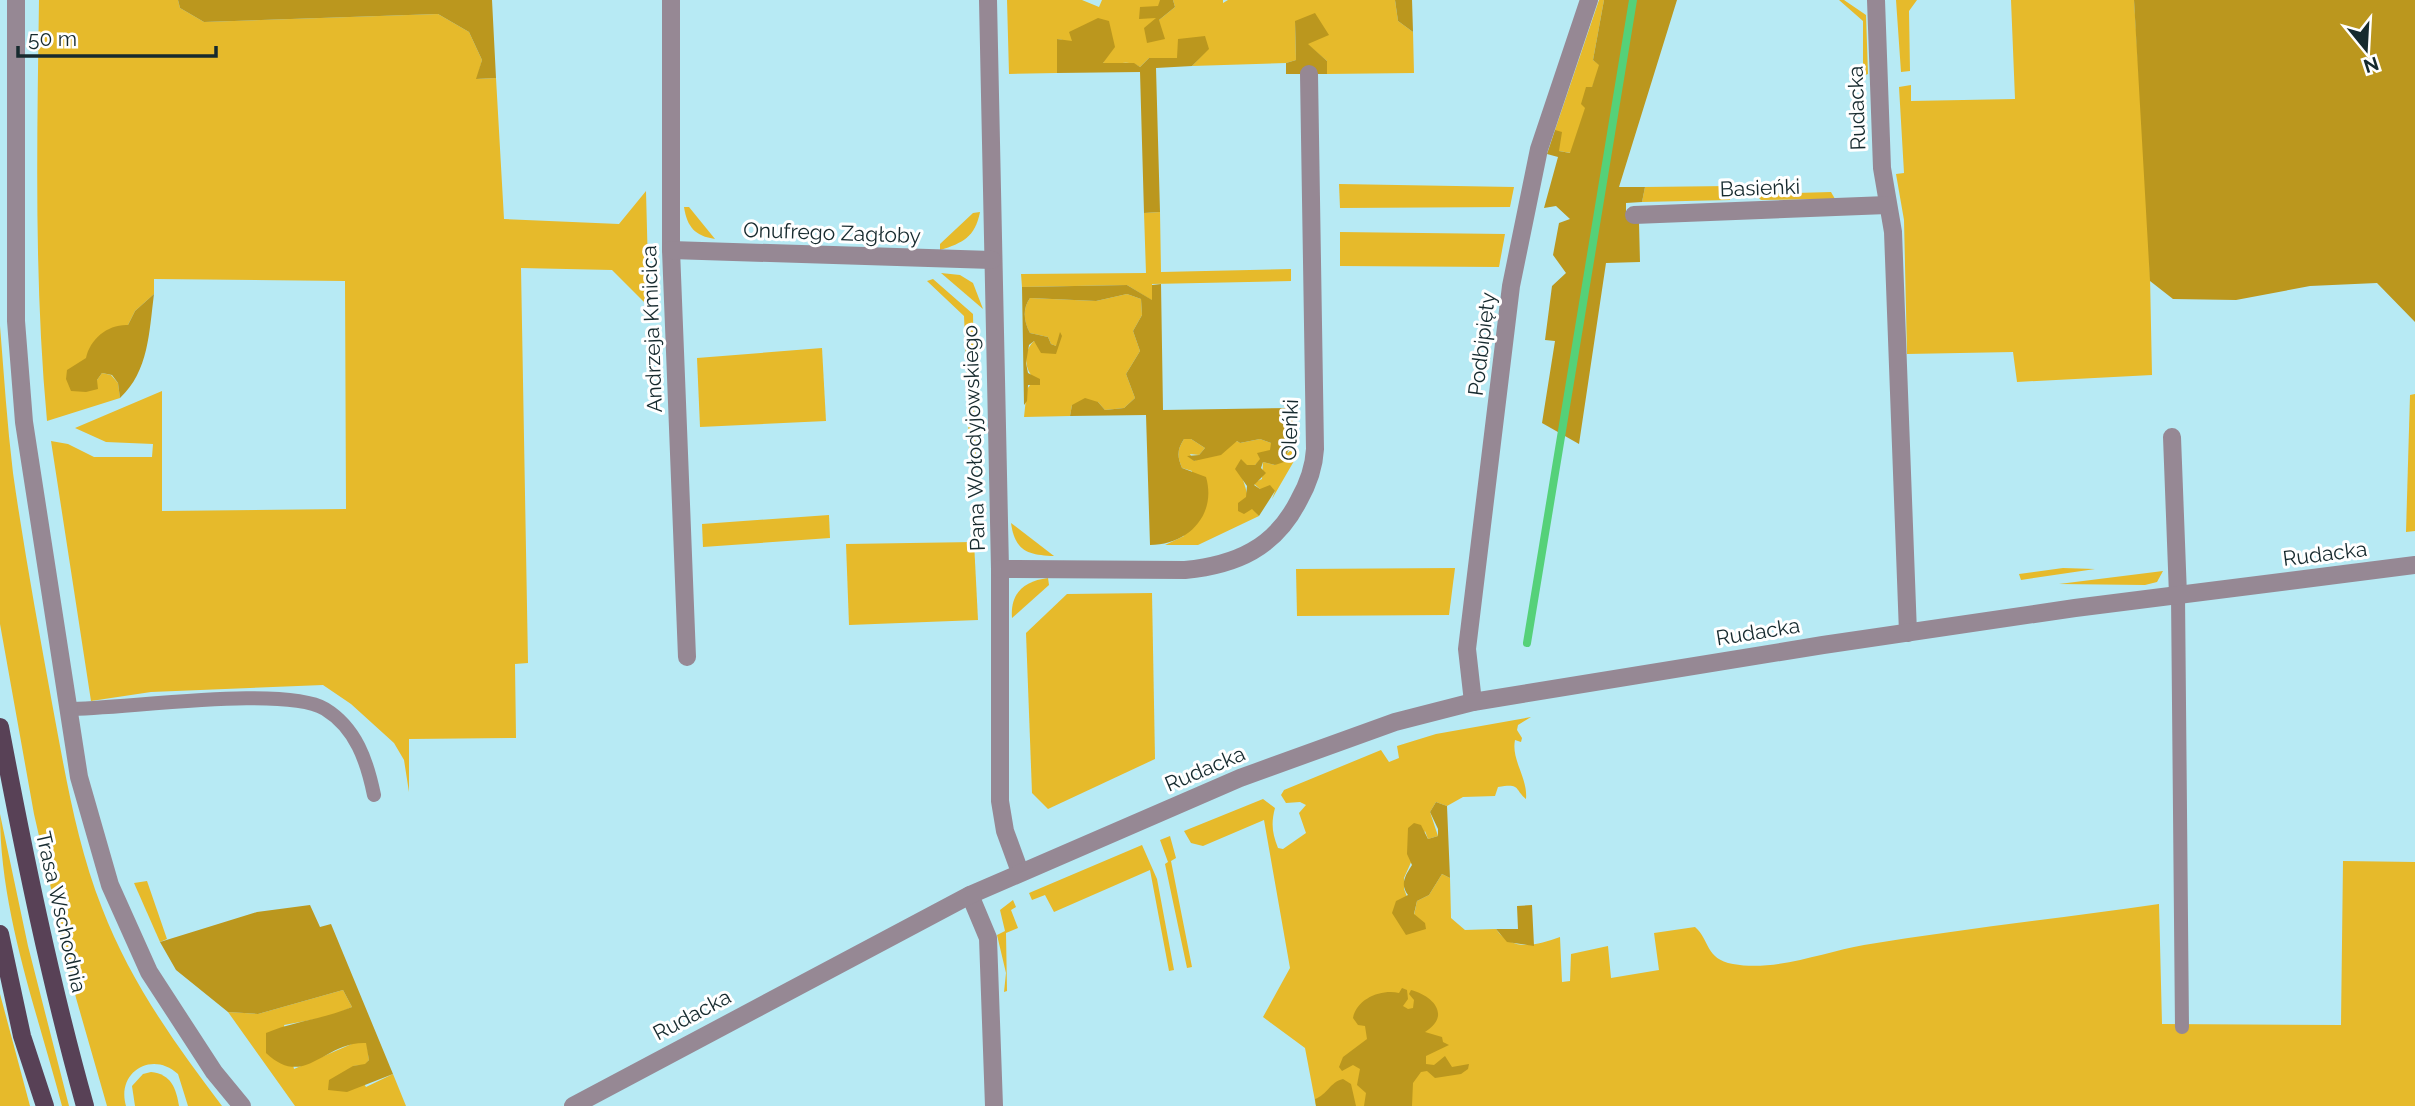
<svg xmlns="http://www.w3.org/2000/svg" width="2415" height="1106" viewBox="0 0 2415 1106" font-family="Raleway,sans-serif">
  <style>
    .green { fill: #e6ba2b }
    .forest { fill: #bb971e }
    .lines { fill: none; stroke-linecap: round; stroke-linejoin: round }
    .stream { stroke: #55d179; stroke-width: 8 }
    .service { stroke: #968894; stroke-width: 14 }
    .minor { stroke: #968894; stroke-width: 18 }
    .primary { stroke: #584156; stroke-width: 18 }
    .labels { text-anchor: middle; stroke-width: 6; stroke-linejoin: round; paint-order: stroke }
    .street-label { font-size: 21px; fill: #162a2e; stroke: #fff }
  </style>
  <rect width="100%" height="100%" fill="#b7eaf4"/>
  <g class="green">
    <path d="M 39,0 L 178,0 L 180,8 L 204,22 L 438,14 L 469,32 L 482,60 L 477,79 L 496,78 L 504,219 L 619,224 L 646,191 L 649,307 L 612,270 L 521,268 L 528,663 L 515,664 L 516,738 L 409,739 L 409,792 L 404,760 L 394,743 L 351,704 L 323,685 L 151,692 L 91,701 L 51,441 L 68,444 L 94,457 L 152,457 L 153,444 L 106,442 L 75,428 L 162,391 L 162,511 L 346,509 L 345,281 L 154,279 L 154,294 L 135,311 L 128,325 L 77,367 L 97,380 L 102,373 L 111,375 L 118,383 L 120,398 L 47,421 C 34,281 37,141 39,0 Z"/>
    <path d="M 1007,0 L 1082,0 L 1099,7 L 1102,0 L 1160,0 L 1159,20 L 1175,7 L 1173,0 L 1223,0 L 1223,3 L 1228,0 L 1395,0 L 1398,21 L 1413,32 L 1414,73 L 1327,74 L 1327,61 L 1307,44 L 1295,21 L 1296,60 L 1286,63 L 1192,66 L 1208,49 L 1178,58 L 1149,58 L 1140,67 C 1128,58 1114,67 1101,62 C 1083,56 1082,43 1057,39 L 1057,73 L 1009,74 Z"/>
    <path d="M 1599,0 L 1604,0 L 1593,60 L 1600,65 L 1592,88 L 1586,87 L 1586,108 L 1571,153 L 1559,151 L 1555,130 Z"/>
    <path d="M 1839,0 L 1844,0 L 1866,15 L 1868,74 L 1863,76 L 1863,21 Z"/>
    <path d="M 1896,0 L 1917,0 L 1909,11 L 1910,71 L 1901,72 Z"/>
    <path d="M 2011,0 L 2134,0 L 2149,227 L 2152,375 L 2017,382 L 2013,352 L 1907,354 L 1904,220 L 1896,174 L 1904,173 L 1899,87 L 1911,85 L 1911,101 L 2015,99 Z"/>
    <path d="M 1339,184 L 1514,187 L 1510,207 L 1340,208 Z"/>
    <path d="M 1729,186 L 1730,200 L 1642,202 L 1645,187 Z"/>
    <path d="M 1831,192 L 1835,199 L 1761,200 L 1755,194 Z"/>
    <path d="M 684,207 L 689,207 L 715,239 C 695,236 687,227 684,207 Z"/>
    <path d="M 980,212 C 975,237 963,243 940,250 L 940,244 L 973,213 Z"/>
    <path d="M 1160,212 L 1161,272 L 1291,269 L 1291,281 L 1152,284 L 1153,301 L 1127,285 L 1022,287 L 1021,274 L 1146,273 L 1144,213 Z"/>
    <path d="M 1340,232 L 1505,234 L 1499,267 L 1340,266 Z"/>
    <path d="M 941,273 L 960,275 L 973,283 L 983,309 Z"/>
    <path d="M 933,279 L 973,314 L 974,384 L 967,384 L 964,316 L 927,281 Z"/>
    <path d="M 1127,294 L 1141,299 L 1142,315 L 1133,331 L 1140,351 L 1126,374 L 1135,398 L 1124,408 L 1105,410 L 1098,402 L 1072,405 L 1070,416 L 1024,417 L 1027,389 L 1035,379 C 1024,370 1023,351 1034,341 L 1039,345 L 1056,346 L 1051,344 L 1048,337 L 1030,333 C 1024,322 1022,309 1030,298 L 1096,301 Z"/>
    <path d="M 0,326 C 4,375 7,424 13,473 C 24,550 38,626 52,703 C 65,772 76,842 102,908 C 130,981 175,1044 222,1106 L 188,1106 L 178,1074 C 152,1050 116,1072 126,1106 L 107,1106 L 76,998 L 34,814 L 0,624 Z"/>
    <path d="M 822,348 L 826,421 L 700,427 L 697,358 Z"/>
    <path d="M 2415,394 L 2415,531 L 2406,532 L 2410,395 Z"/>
    <path d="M 967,404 L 974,404 L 976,458 L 970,459 Z"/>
    <path d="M 1184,439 L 1191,439 L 1205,448 L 1199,455 L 1190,454 L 1194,461 L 1237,441 L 1240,443 L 1260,439 L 1271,443 L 1273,448 L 1255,465 L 1247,465 L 1240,473 C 1248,489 1246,502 1259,516 L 1198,545 L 1165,545 L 1184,536 L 1192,471 L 1182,468 C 1177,456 1177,450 1184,439 Z"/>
    <path d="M 1293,448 L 1294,461 L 1272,499 L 1275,491 L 1260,489 L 1253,483 L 1262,479 L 1263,462 L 1275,465 Z"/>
    <path d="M 829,515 L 830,538 L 703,547 L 702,524 Z"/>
    <path d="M 1011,523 L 1054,556 C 1029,555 1015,552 1011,523 Z"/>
    <path d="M 974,542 L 978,620 L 849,625 L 846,544 Z"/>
    <path d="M 1455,568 L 1449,615 L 1297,616 L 1296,569 Z"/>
    <path d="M 2063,568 L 2095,569 L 2021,580 L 2019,574 Z"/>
    <path d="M 2163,571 L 2157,582 L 2145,585 L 2059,584 Z"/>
    <path d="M 1048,578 L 1049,585 L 1012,618 C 1010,593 1024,581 1048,578 Z"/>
    <path d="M 1152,593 L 1155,759 L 1048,809 L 1032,793 L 1026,633 L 1067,594 Z"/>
    <path d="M 1531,717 L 1518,725 L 1517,730 L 1522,738 L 1521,742 L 1515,740 C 1511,760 1528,778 1526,799 C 1514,789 1521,783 1498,787 L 1495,796 L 1463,797 L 1447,806 L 1436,802 L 1430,812 L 1438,836 L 1428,839 L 1425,831 L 1404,878 L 1404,889 L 1414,915 L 1417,901 L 1429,895 L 1442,874 L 1450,878 L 1451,918 L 1465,930 L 1496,929 C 1513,953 1537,945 1560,937 L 1562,982 L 1570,981 L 1571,954 L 1608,946 L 1611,978 L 1659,970 L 1654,933 L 1695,927 C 1710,940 1705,959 1733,964 C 1775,972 1824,952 1864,945 C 1962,929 2061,918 2159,904 L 2162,1024 L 2341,1025 L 2343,861 L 2415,862 L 2415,1106 L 1316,1106 L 1305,1048 L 1263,1017 L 1290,968 L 1264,820 L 1203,846 L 1191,843 L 1184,831 L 1263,799 L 1275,808 C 1271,823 1272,833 1278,848 L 1283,849 L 1306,833 L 1299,813 L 1306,805 L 1300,802 L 1286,803 L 1281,795 L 1284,790 L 1381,750 L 1389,762 L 1399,758 L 1397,746 L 1436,734 Z"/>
    <path d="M 0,814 L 28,946 L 69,1106 L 62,1106 C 37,1011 0,912 0,814 Z"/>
    <path d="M 1170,836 L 1176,858 L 1171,861 L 1192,967 L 1187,968 L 1165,864 L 1168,862 L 1160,840 Z"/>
    <path d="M 1142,845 L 1157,879 L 1174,970 L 1169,971 L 1150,870 L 1054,912 L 1045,895 L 1032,900 L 1029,893 Z"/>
    <path d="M 147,881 L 167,939 L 160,942 L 134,883 Z"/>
    <path d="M 1013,900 L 1016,907 L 1011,910 L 1018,928 L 1006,933 L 1007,991 L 1004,992 L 1006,973 L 997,935 L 1005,931 L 1000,910 Z"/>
    <path d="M 343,990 L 352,1007 L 332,1016 L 284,1025 L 294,1069 L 354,1043 L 367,1043 L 369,1060 L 365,1065 L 353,1066 L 366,1087 L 393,1074 L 406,1106 L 295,1106 L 228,1012 L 258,1014 Z"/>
    <path d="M 0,994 L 30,1106 L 0,1106 Z"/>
    <path d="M 151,1072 C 171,1074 176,1088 179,1106 L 135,1106 L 132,1086 L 143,1074 Z"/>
  </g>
  <g class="forest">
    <path d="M 178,0 L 492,0 L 496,78 L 476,79 L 482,60 L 469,32 L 438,14 L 204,22 L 180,8 Z"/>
    <path d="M 1160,0 L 1173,0 L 1175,7 L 1159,20 L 1165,39 L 1147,43 L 1144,28 L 1156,18 L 1139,19 L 1140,7 L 1158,6 Z"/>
    <path d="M 1395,0 L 1412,0 L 1413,32 L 1398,21 Z"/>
    <path d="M 1604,0 L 1677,0 L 1619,187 L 1645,187 L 1642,202 L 1626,203 L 1626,214 L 1639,223 L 1640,262 L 1606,263 L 1579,444 L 1542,423 L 1555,341 L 1545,340 L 1552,286 L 1566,273 L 1553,255 L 1559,223 L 1570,219 L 1556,206 L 1544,208 L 1558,157 L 1547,154 L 1555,130 L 1562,132 L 1559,151 L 1570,153 L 1585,108 L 1581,104 L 1586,87 L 1592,87 L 1599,65 L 1593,60 Z"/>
    <path d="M 2134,0 L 2415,0 L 2415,322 L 2377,283 L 2310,286 L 2236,300 L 2173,299 L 2150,281 Z"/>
    <path d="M 1315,13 L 1329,35 L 1308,44 L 1327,61 L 1327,74 L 1286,74 L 1286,63 L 1296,60 L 1295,21 Z"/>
    <path d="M 1098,18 L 1109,21 L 1115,47 L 1103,63 L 1134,63 L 1140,67 L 1149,58 L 1177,58 L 1178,39 L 1205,36 L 1209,49 L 1192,66 L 1156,68 L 1160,212 L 1144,213 L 1140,72 L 1057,73 L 1057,39 L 1072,41 L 1069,32 Z"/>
    <path d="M 1161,284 L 1163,410 L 1293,408 L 1293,448 L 1288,451 L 1284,462 L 1275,465 L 1263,462 L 1261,468 L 1266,473 L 1254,485 L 1260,489 L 1270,485 L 1275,491 L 1259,516 L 1252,509 L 1244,514 L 1238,511 L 1238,503 L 1246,497 L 1247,486 L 1235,469 L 1241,459 L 1247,465 L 1255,465 L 1260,459 L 1257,453 L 1270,450 L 1271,443 L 1260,439 L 1240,443 L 1237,441 L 1221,455 L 1194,461 L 1187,456 L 1199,455 L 1205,448 L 1191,439 L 1184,439 C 1177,450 1177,456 1182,468 L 1206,477 C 1217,515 1188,545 1150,545 L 1146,415 L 1070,416 L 1072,405 L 1085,398 L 1098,402 L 1105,410 L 1124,408 L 1135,398 L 1126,374 L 1140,351 L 1133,331 L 1142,315 L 1141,299 L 1127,294 L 1096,301 L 1030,298 C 1022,309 1024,322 1030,333 L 1048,337 L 1051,344 L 1056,346 L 1060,332 L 1062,336 L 1056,354 L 1041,353 L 1034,341 L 1029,345 L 1026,363 L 1028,373 L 1040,379 L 1040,385 L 1028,385 L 1027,401 L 1024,405 L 1022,287 L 1127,285 L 1152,300 L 1152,285 Z"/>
    <path d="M 154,294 C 149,332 149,371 120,398 L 118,383 L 112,375 L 102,373 L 97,380 L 98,389 L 86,392 L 71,391 L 66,379 L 67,370 L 86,358 C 90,339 108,324 128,325 L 135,311 Z"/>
    <path d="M 1436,802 L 1447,806 L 1450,878 L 1442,874 L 1429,895 L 1417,901 L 1414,914 L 1425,923 L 1426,929 L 1406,935 L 1392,913 L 1396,901 L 1408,895 C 1400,884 1405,876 1412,865 L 1407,854 L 1408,828 L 1414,823 L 1421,825 L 1428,839 L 1438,836 L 1438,829 L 1430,812 Z"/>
    <path d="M 310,905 L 320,927 L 331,924 L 393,1074 L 347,1092 L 328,1090 L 329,1080 L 353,1066 L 365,1064 L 369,1060 L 366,1043 C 324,1041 305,1090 266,1053 L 266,1033 C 294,1021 324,1019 352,1007 L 343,990 L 258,1014 L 228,1012 L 176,970 L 160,942 L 257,912 Z"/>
    <path d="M 1532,905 L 1534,946 L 1507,942 L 1496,929 L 1518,929 L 1517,906 Z"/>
    <path d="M 1402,988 L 1407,990 L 1408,999 L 1403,1006 L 1408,1009 L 1413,1008 L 1414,1000 L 1409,994 L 1411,990 C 1434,996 1451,1016 1425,1032 L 1442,1037 L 1443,1042 L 1449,1045 L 1426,1056 L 1426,1064 L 1434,1065 L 1445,1056 L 1452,1067 L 1469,1064 L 1468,1069 L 1461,1074 L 1435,1078 L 1427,1071 L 1421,1072 L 1413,1083 L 1412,1106 L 1364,1106 L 1366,1093 L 1357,1085 L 1360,1069 L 1353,1065 L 1342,1071 L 1339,1067 L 1343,1057 L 1367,1039 L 1365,1026 L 1358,1025 L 1353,1018 C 1357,998 1382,989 1399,993 Z"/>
    <path d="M 1343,1079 L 1351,1084 L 1356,1106 L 1316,1106 L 1315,1099 C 1327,1095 1330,1082 1343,1079 Z"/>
  </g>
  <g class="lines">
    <path class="stream" d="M 1527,643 L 1633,0"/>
    <g class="service">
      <path d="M 2178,595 L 2182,1027"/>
      <path d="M 68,709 C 124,709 284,685 325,709 C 356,728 367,761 374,795"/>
    </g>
    <g class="minor">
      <path d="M 16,0 L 16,321 L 24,422 L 79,777 L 110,885 L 149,972 L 214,1072 L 242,1106"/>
      <path d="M 671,0 L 671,250 L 687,657"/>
      <path d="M 988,0 L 1000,569 L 1000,801 L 1005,831 L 1020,872"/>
      <path d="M 1876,0 L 1882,168 L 1893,232 L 1908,633"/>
      <path d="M 1634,215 L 1887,205"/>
      <path d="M 671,250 L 992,260"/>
      <path d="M 2172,437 L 2178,595"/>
      <path d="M 1000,569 L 1185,570 C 1236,565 1275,548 1299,500 C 1308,484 1314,468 1315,449 L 1309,74"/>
      <path d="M 1473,702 L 1467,649 L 1511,286 L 1539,149 L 1589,0"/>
      <path d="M 970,895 L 988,938 L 994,1106"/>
      <path d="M 573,1106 L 970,895 L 1240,778 L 1395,722 L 1473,702 L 1823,645 L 2075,608 L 2415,565"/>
    </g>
    <g class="primary">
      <path d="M 0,727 C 24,854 50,981 85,1106"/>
      <path d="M 0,934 L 22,1036 L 45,1106"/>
    </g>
  </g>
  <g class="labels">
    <g class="street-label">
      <text transform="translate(1857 108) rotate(-92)" y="7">Rudacka</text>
      <text transform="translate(1760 188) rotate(-2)" y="7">Basieńki</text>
      <text transform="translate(832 233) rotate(2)" y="7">Onufrego Zagłoby</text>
      <text transform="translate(652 329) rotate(-92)" y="7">Andrzeja Kmicica</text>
      <text transform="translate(1482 344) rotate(-83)" y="7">Podbipięty</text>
      <text transform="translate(1290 430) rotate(-88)" y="7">Oleńki</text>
      <text transform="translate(974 438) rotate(-92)" y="7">Pana Wołodyjowskiego</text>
      <text transform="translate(2325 554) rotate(-7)" y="7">Rudacka</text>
      <text transform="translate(1758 632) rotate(-9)" y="7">Rudacka</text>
      <text transform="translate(1205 769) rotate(-23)" y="7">Rudacka</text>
      <text transform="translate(61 912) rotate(77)" y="7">Trasa Wschodnia</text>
      <text transform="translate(692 1015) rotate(-28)" y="7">Rudacka</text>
    </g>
  </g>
  <g transform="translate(2366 49) rotate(162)" stroke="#ffffff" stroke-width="5" paint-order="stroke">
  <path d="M0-5L12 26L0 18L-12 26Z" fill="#162a2e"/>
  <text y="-10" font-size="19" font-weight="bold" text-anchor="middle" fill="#162a2e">N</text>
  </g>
  <path d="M18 46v10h198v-10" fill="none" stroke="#162a2e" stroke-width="3.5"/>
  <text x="28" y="46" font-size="21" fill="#162a2e" stroke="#ffffff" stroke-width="5" paint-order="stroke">50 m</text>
</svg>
